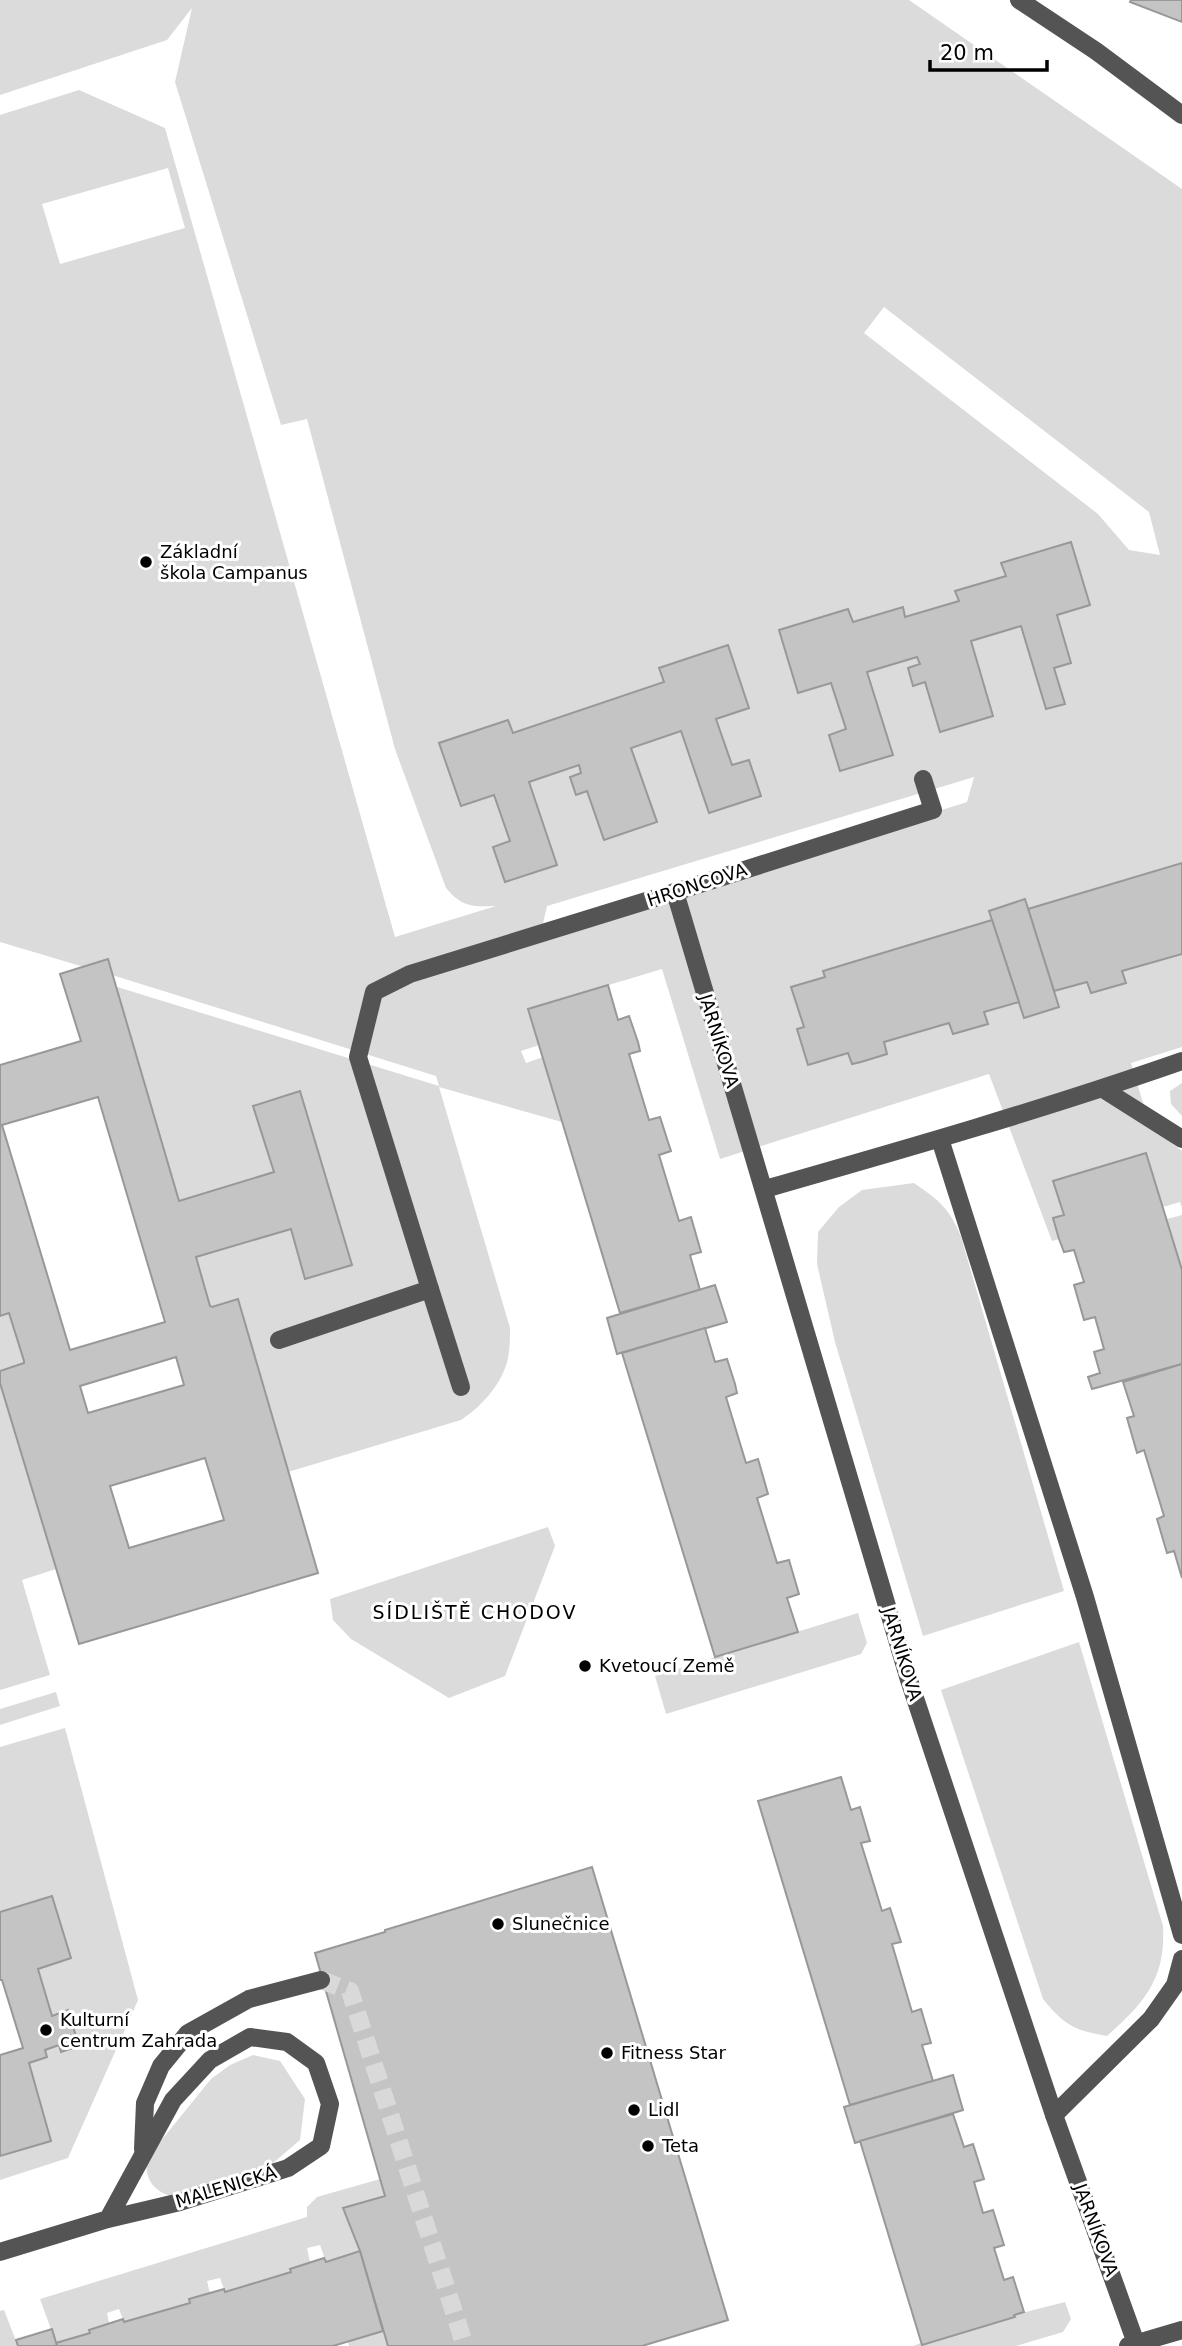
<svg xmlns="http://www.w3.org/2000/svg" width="1182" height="2346" viewBox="0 0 1182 2346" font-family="'DejaVu Sans',sans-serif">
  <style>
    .green { fill: #dbdbdb; fill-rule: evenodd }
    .building { fill: #c4c4c4; stroke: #989898; stroke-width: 2; fill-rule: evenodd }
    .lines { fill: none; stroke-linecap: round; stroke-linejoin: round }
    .minor-tunnel { stroke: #d9d9d9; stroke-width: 18; stroke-dasharray: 18 9; stroke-linecap: butt }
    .minor { stroke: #545454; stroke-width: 18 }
    .poi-dot { fill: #000; stroke: #fff; stroke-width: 2.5 }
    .labels { text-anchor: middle; stroke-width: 6; stroke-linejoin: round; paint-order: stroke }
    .poi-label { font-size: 18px; fill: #000; stroke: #fff; text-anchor: start }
    .street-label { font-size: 18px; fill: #000; stroke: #fff }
    .neighbourhood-label { font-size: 19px; letter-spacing: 2px; fill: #000; stroke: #fff }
  </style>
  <rect width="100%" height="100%" fill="#fff"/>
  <g class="green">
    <path d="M 0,0 L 909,0 L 1182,189 L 1182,863 L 1028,909 L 1024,899 L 989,911 L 992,920 L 823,970 L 825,977 L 791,988 L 804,1027 L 848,1053 L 852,1064 L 887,1054 L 884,1042 L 949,1023 L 953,1034 L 988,1024 L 984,1012 L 1019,1002 L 1024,1018 L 1059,1007 L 1054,991 L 1087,982 L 1091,993 L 1126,983 L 1122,971 L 1182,954 L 1182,1047 L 1131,1063 L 1150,1126 L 1182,1151 L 1182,1208 L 1180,1202 L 1163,1207 L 1146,1153 L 1054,1181 L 1064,1215 L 1054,1218 L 1059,1239 L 1052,1241 L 989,1074 L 720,1159 L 662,969 L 529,1009 L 539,1045 L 521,1051 L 526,1063 L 543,1057 L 562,1122 L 439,1087 L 510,1328 C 510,1335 510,1343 509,1351 C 507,1378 484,1405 461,1420 L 288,1472 L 239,1300 L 212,1307 L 210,1306 L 196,1257 L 291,1229 L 305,1279 L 352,1265 L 301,1093 L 253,1106 L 274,1172 L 179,1201 L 114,986 L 439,1086 L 436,1076 L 112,975 L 108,960 L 84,967 L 0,942 L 0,115 L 79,90 L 165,128 L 395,937 L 496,906 C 472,907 462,907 446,888 L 395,749 L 307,419 L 281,425 L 175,82 L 192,8 L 167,40 L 0,95 ZM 168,168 L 185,228 L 60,264 L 42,204 ZM 884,307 L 1149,512 L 1160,555 L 1129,550 L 1098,514 L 864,333 ZM 1071,542 L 1090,604 L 1057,615 L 1071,663 L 1054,668 L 1065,704 L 1046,709 L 1021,626 L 971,641 L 993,716 L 925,682 L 913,686 L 908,668 L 920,664 L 917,657 L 867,672 L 892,755 L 840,771 L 829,735 L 846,729 L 831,683 L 798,693 L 779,630 L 848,609 L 853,622 L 903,608 L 905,617 L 959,601 L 956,591 L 1006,576 L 1002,563 ZM 729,646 L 749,707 L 716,719 L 732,765 L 749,760 L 761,796 L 709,813 L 681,731 L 631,748 L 656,822 L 587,791 L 576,795 L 570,777 L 581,773 L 579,765 L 529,782 L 557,865 L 505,882 L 493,847 L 510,841 L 494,795 L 461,805 L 440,743 L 508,720 L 513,733 L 664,682 ZM 974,777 L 967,802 L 540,937 L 547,906 Z"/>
    <path d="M 1182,1083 L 1182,1116 L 1171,1104 L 1170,1091 Z"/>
    <path d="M 914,1183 C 940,1201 949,1208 961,1237 L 1064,1591 L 923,1636 L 835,1342 L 817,1264 L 818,1232 L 839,1207 L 862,1190 Z"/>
    <path d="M 1182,1215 L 1182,1270 L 1167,1219 Z"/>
    <path d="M 9,1313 L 24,1363 L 0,1371 L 0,1316 Z"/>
    <path d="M 0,1383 L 56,1569 L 22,1580 L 50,1675 L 0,1690 Z"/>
    <path d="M 548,1527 L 555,1546 L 505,1676 L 449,1698 L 351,1639 L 333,1620 L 330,1599 Z"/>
    <path d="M 858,1613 L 867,1643 L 861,1654 L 666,1714 L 655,1676 Z"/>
    <path d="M 1079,1642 L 1163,1926 C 1166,1979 1144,2003 1107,2036 C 1074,2030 1065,2026 1043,1999 L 941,1690 Z"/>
    <path d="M 56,1692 L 60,1706 L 0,1725 L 0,1709 Z"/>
    <path d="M 65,1728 L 138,2000 L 68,2158 L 0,2180 L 0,2156 L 51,2141 L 29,2063 L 45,2050 L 59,2045 L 62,2052 L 79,2046 L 68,2011 L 52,2016 L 38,1969 L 52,1896 L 0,1912 L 0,1747 Z"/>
    <path d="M 253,2055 L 280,2061 L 305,2099 L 300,2140 L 265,2170 L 173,2197 C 153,2191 144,2179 147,2158 L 211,2079 L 230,2065 Z"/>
    <path d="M 380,2179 L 384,2195 L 343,2208 L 360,2251 L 326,2262 L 320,2245 L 307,2248 L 310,2262 L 290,2269 L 291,2272 L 225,2292 L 220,2278 L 207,2281 L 210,2293 L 189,2299 L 190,2303 L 124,2322 L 119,2309 L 107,2313 L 109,2323 L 89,2329 L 90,2333 L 56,2343 L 40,2299 L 307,2217 L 307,2207 L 317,2197 Z"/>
    <path d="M 1065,2302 L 1071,2319 L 1063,2332 L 1016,2346 L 913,2346 L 921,2343 L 922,2345 L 1014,2317 L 1014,2315 Z"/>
    <path d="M 4,2310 L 18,2346 L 0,2346 L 0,2311 Z"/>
    <path d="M 383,2331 L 388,2346 L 349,2346 L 348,2342 Z"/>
  </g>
  <g class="building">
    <path d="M 1131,0 L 1182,0 L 1182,22 L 1130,2 Z"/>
    <path d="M 1071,542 L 1090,605 L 1057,615 L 1071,663 L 1054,668 L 1065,704 L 1046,709 L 1021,626 L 971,641 L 993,716 L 940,732 L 925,682 L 913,686 L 908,668 L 920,664 L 917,657 L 867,672 L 893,755 L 840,771 L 829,735 L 846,729 L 831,683 L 798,693 L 779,630 L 848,609 L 853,622 L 903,607 L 905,617 L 959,601 L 955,591 L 1006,576 L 1001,563 Z"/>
    <path d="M 728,645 L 749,708 L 716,719 L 732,765 L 749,760 L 761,796 L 709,813 L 681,731 L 631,748 L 657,822 L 604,840 L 587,791 L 576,795 L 570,777 L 581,773 L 579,765 L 529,782 L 557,865 L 505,882 L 493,847 L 510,841 L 494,795 L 461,806 L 439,743 L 508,720 L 513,733 L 664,682 L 659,668 Z"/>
    <path d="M 1182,863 L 1182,954 L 1122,971 L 1126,983 L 1091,993 L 1087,982 L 1054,991 L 1028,909 Z"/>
    <path d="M 1025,899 L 1059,1007 L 1024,1018 L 989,911 Z"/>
    <path d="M 992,920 L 1019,1002 L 984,1012 L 988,1024 L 953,1034 L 949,1023 L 884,1042 L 887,1054 L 861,1062 L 852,1064 L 848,1053 L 808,1065 L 797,1029 L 804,1027 L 791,987 L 825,977 L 823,971 Z"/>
    <path d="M 108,959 L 179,1201 L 274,1172 L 253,1106 L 300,1091 L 352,1265 L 305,1279 L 291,1229 L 196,1257 L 210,1306 L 212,1307 L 238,1299 L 318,1573 L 79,1644 L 0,1383 L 0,1371 L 24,1363 L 24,1361 L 9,1313 L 0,1316 L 0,1065 L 81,1041 L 60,974 ZM 98,1097 L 165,1322 L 70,1350 L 2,1125 ZM 176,1357 L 184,1385 L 88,1413 L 80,1386 ZM 205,1458 L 224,1520 L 129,1548 L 110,1486 Z"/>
    <path d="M 608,985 L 618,1020 L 629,1016 L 638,1042 L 640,1051 L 629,1054 L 649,1120 L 660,1117 L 668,1142 L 671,1151 L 659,1155 L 679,1221 L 691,1217 L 701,1252 L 690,1255 L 700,1290 L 620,1313 L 528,1009 Z"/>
    <path d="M 1146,1153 L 1182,1270 L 1182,1364 L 1092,1389 L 1088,1377 L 1100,1373 L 1094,1352 L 1104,1349 L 1095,1317 L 1084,1320 L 1074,1285 L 1084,1282 L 1074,1250 L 1064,1252 L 1059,1239 L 1053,1218 L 1064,1215 L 1053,1181 Z"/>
    <path d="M 715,1285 L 727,1322 L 617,1354 L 607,1318 Z"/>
    <path d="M 705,1328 L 715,1362 L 727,1359 L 735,1384 L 737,1393 L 726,1397 L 746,1463 L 758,1459 L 768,1494 L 757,1498 L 777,1563 L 789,1560 L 799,1594 L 787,1598 L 798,1632 L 715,1657 L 622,1353 Z"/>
    <path d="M 1182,1364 L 1182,1578 L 1174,1551 L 1167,1553 L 1157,1519 L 1164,1516 L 1144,1450 L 1137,1453 L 1127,1418 L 1134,1416 L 1123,1382 Z"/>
    <path d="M 841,1777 L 851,1810 L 860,1807 L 870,1841 L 861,1843 L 882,1911 L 890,1908 L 901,1942 L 892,1944 L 912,2012 L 921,2009 L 931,2043 L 922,2045 L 933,2081 L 850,2105 L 758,1801 Z"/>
    <path d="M 592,1867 L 728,2320 L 642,2346 L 388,2346 L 360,2251 L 343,2208 L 385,2196 L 315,1953 L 385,1932 L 385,1930 Z"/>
    <path d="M 52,1896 L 71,1958 L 38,1969 L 52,2016 L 68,2010 L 79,2046 L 61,2052 L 59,2045 L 45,2050 L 47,2057 L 29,2063 L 51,2141 L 0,2156 L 0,2055 L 23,2048 L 2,1980 L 0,1980 L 0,1912 Z"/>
    <path d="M 953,2075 L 963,2110 L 855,2143 L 844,2107 Z"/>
    <path d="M 953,2114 L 964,2147 L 973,2144 L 984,2179 L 974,2182 L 983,2213 L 993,2210 L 1004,2245 L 994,2248 L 1004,2280 L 1013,2277 L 1024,2312 L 1014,2315 L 1015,2317 L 922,2345 L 860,2141 Z"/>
    <path d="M 360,2251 L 383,2331 L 333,2346 L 57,2346 L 56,2343 L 90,2333 L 89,2330 L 123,2319 L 124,2322 L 190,2303 L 189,2299 L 224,2289 L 225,2292 L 291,2272 L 290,2269 L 324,2258 L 326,2262 Z"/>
    <path d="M 52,2329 L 57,2346 L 18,2346 L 16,2340 Z"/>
  </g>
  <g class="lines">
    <path class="minor-tunnel" d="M 321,1980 L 350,1991 L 465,2346"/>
    <g class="minor">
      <path d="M 1019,0 L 1096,51 L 1182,115"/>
      <path d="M 675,892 L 909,1680 L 1054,2115 L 1137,2346"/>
      <path d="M 1103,1089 L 1182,1139"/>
      <path d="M 940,1139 L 1085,1597 L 1182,1935"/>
      <path d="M 765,1189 C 905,1149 1045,1109 1182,1061"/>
      <path d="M 430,1289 L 461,1387"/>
      <path d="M 279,1340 L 430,1289 L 358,1057 L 374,992 L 410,974 L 675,892 L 933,810 L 923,779"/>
      <path d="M 1054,2115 L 1151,2019 L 1175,1985 L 1182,1959"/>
      <path d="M 143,2149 L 145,2103 L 161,2066 L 188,2033 L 249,1999 L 321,1980"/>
      <path d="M 0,2252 L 108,2219 L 180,2202 L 288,2168 L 321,2146 L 330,2104 L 316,2063 L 287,2042 L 250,2037 L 210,2060 L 173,2100 L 108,2219"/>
      <path d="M 1128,2346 L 1182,2330"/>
    </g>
  </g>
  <g class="poi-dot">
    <circle cx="146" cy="562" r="7"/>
    <circle cx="585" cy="1666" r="7"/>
    <circle cx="498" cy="1924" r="7"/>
    <circle cx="46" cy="2030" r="7"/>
    <circle cx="607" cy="2053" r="7"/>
    <circle cx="634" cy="2110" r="7"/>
    <circle cx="648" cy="2146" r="7"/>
  </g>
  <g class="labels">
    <g class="poi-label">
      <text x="160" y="558">Základní<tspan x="160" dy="21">škola Campanus</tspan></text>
      <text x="599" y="1672">Kvetoucí Země</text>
      <text x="512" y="1930">Slunečnice</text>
      <text x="60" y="2026">Kulturní<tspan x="60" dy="21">centrum Zahrada</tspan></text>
      <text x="621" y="2059">Fitness Star</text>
      <text x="648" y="2116">Lidl</text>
      <text x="662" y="2152">Teta</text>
    </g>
    <g class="street-label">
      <text transform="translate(697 885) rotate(-18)" y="6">HRONCOVA</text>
      <text transform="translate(719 1041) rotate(73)" y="6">JARNÍKOVA</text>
      <text transform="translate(902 1654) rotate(73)" y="6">JARNÍKOVA</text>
      <text transform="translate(226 2187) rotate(-17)" y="6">MALENICKÁ</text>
      <text transform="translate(1096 2230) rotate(70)" y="6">JARNÍKOVA</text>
    </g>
    <g class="neighbourhood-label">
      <text x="475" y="1619">SÍDLIŠTĚ CHODOV</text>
    </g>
  </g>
  <path d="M930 60v10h117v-10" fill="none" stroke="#000000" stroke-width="3.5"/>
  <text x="940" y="60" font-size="21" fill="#000000" stroke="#ffffff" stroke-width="5" paint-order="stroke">20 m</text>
</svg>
